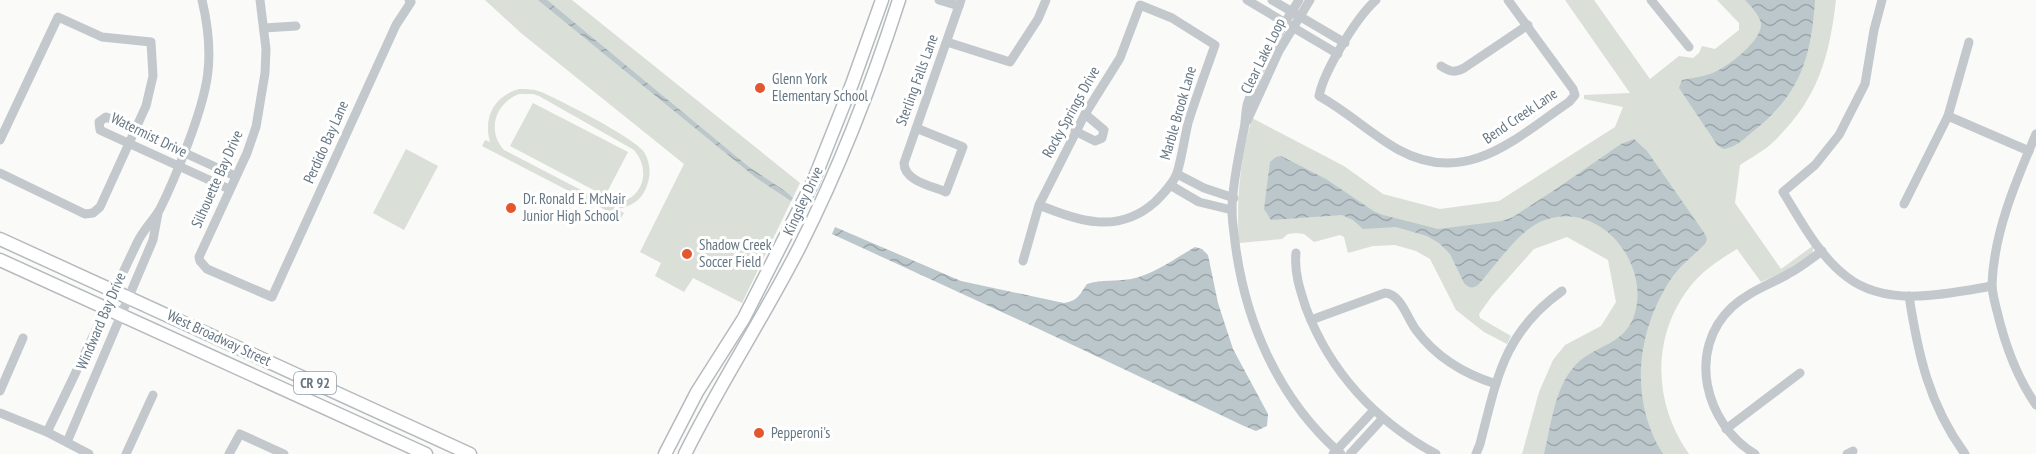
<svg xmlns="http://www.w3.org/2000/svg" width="2036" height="454" viewBox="0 0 2036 454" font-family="'PT Sans Narrow',sans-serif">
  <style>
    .green { fill: #dadfd7; fill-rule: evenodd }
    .water { fill: url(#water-waves) }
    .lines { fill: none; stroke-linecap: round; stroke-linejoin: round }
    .major-casing { stroke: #b5babe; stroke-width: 15 }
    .minor { stroke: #c3c8cc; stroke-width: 9 }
    .major { stroke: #fff; stroke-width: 12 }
    .poi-dot { fill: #e4572e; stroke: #fff; stroke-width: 2 }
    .labels { text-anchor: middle; stroke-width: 6; stroke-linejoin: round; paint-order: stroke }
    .shield { fill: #fff; stroke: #939fa8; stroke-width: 1.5 }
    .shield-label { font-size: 14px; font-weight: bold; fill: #657683 }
    .street-label { font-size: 15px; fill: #657683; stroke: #fff }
    .poi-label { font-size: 15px; fill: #657683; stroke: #fff; text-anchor: start }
  </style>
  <defs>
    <pattern id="water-waves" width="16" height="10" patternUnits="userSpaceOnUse" patternTransform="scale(1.5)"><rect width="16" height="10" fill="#bbc7cb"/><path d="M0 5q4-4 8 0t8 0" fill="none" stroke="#9ca6aa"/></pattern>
  </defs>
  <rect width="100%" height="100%" fill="#fafaf8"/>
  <g class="green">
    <path d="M 485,0 L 572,0 L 800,183 L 742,303 L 693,278 L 684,292 L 655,276 L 661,263 L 640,252 L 684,164 L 521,33 Z"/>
    <path d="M 1565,0 L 1594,0 L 1650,79 L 1679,56 L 1693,58 L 1699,53 L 1702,46 L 1715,49 L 1739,30 L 1739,23 L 1717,0 L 1836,0 C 1829,60 1817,101 1771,144 C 1762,152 1750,158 1740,165 L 1735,203 L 1781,269 L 1814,245 L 1812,254 L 1782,273 L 1761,282 L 1737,249 C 1721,259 1706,268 1693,283 C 1651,333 1652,402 1689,454 L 1522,454 L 1539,392 L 1553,360 L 1565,345 L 1601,326 L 1616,302 L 1608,260 L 1567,237 L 1534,249 L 1492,296 L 1479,314 L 1480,318 L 1511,336 L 1507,344 L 1484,332 L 1456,310 L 1430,259 L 1416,251 L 1395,245 L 1373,246 L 1348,253 L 1344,237 L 1340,235 L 1314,242 L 1304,234 L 1296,233 L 1288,234 L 1282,239 L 1239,243 C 1236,200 1240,160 1252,118 L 1344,166 L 1383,194 L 1440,209 L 1499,201 L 1615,127 L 1623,107 L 1584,99 L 1584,95 L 1630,93 Z"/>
    <path d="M 519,89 C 527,89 534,89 541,92 C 560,100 635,138 644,152 C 651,163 651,177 646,188 C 641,201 631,206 618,209 L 624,213 L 621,218 L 482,146 L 485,140 L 490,142 C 483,117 494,96 519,89 ZM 519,94 L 533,94 L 539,96 L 634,150 C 655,175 638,207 606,203 L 504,150 C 486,130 496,103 519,94 Z"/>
    <path d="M 533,103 L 628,152 L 605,196 L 510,146 Z"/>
    <path d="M 406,149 L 438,166 L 404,230 L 373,213 Z"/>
  </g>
  <g class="water">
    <path d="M 538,0 L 547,0 L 749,167 L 785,191 L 793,198 L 791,201 L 755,177 Z"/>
    <path d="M 1745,0 L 1815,0 C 1811,59 1800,95 1751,133 C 1743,140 1735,147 1724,149 L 1718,146 L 1679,88 L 1682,80 C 1691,78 1701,77 1710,74 C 1725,69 1763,41 1761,23 C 1759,15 1751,6 1745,0 Z"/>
    <path d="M 1634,139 L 1647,151 L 1705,234 L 1707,239 L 1705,244 C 1694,255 1682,264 1673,276 C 1637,328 1628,399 1663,454 L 1544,454 C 1551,427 1554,390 1573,368 C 1594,342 1631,348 1637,303 C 1643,252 1593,200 1542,221 C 1518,231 1496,265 1478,285 C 1472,289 1469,288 1464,283 L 1450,254 L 1439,243 L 1427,236 L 1396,227 L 1363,229 L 1353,220 L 1342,215 L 1271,220 L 1264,209 L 1270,162 L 1276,157 L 1281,156 L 1326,179 L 1375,212 L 1383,215 L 1438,229 L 1502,221 L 1513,217 L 1556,189 L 1621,144 Z"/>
    <path d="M 835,227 L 961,281 L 1064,303 C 1078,301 1080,294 1087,284 C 1102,279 1116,282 1131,279 C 1155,274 1174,259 1195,247 L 1202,249 L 1208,255 L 1218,303 L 1233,349 L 1268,414 L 1267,426 L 1256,431 L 1244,426 L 1041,330 L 832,234 Z"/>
  </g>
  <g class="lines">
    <defs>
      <g id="major">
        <path d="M 0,239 L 470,454"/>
        <path d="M 0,260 L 426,454"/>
        <path d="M 665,454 L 697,392 L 744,318 L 813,182 L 852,84 L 882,0"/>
        <path d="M 685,454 C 720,383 764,317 800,246 C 840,167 872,84 899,0"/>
      </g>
    </defs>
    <use href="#major" class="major-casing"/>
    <g class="minor">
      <path d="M 260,0 L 266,49 L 265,73 L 256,127 L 247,153 L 199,257 L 200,261 L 207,269 L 272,297 L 396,25 L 411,2 L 409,0"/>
      <path d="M 939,0 L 959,6"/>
      <path d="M 1247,0 L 1338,54"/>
      <path d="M 1272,0 L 1345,43"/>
      <path d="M 1299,0 C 1279,31 1259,66 1248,102 C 1245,111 1246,120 1244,129 C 1239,154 1232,185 1232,210 C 1232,221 1234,232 1235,242 C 1245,322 1279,400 1341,454"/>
      <path d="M 1376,0 C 1356,18 1324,71 1319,96 C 1348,112 1372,135 1399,150 C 1467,187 1516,138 1569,102 L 1575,95 L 1573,89 L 1508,0"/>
      <path d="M 1651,0 L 1689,47"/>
      <path d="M 1882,0 L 1874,30 L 1865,84 L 1839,135 L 1815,165 L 1783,192 C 1801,221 1819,256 1847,277 C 1887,308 1946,294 1992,286"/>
      <path d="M 264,28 L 296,26"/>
      <path d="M 947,42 L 1010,62 L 1038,19 L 1046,0"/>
      <path d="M 1441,66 C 1450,72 1455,73 1464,68 L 1528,25"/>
      <path d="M 1948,116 L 2029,151"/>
      <path d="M 1247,121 L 1279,51 L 1310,0"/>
      <path d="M 916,128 L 963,147 L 946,192 C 932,186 904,181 904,163 L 961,0"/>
      <path d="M 1075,131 L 1095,141 L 1102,138 L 1104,130 L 1085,114"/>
      <path d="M 2036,134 C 2016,181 1994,232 1992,284 C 1992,293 1995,303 1997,311 C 2005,345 2016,376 2036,405"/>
      <path d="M 0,140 L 58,17 L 102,37 L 151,42 L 153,76 L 146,106 L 100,207 L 93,213 L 85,214 L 0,173"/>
      <path d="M 1177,174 L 1204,188 L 1234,198"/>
      <path d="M 1170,185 L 1199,202 L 1232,210"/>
      <path d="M 229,189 L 104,132 L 100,130 L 99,122 L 106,117 L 111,119 L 235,176"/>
      <path d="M 1904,204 L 1948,116 L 1969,42"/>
      <path d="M 1296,253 C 1294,272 1300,290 1306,308 C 1330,372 1376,421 1436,454"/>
      <path d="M 1023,261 L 1039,205 L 1085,114 L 1120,58 L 1140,5 L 1172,18 L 1215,45 C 1206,71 1196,97 1188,123 C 1184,140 1182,157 1177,173 C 1173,184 1163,194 1155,202 C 1118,235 1079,221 1039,205"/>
      <path d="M 1909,296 C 1918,354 1929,405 1965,454"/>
      <path d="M 1311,320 L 1385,293 C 1401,294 1407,318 1416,330 C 1436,357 1464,374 1496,384"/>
      <path d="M 0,391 L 23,338"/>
      <path d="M 0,413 L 47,432 L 89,454"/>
      <path d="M 1726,429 L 1800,373"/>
      <path d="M 47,432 C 78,369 107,306 137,243 C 143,230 153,221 160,209 C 170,189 179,167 187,146 C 208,91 216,59 202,0"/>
      <path d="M 67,442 L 153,240 L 158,213"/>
      <path d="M 126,454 L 153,395"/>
      <path d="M 229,454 L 240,434 L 284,454"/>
      <path d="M 1333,454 L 1374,410"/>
      <path d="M 1350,454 L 1383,418"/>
      <path d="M 1476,454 L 1480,444 C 1497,379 1503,333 1562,291"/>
      <path d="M 1755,454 C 1705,424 1686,350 1732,307 C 1748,292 1769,285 1788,274 C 1800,268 1811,259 1822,251"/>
      <path d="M 1847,454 L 1853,451"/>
    </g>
    <use href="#major" class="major"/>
  </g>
  <g class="poi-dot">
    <circle cx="760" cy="88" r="6"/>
    <circle cx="511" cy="208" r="6"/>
    <circle cx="687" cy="254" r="6"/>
    <circle cx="759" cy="433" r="6"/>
  </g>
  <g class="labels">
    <rect class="shield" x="294" y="372" width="42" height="22" rx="4.5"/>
    <g class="shield-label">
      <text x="315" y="388">CR 92</text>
    </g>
    <g class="street-label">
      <text transform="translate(1263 56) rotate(-64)" y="5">Clear Lake Loop</text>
      <text transform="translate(917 80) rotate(-70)" y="5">Sterling Falls Lane</text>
      <text transform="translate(1071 112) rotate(-61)" y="5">Rocky Springs Drive</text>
      <text transform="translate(1178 113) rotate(-74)" y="5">Marble Brook Lane</text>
      <text transform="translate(1520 116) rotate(-34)" y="5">Bend Creek Lane</text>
      <text transform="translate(149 135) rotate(26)" y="5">Watermist Drive</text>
      <text transform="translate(326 142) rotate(-66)" y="5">Perdido Bay Lane</text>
      <text transform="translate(217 179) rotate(-66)" y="5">Silhouette Bay Drive</text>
      <text transform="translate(803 201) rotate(-65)" y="5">Kingsley Drive</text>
      <text transform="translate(101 321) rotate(-67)" y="5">Windward Bay Drive</text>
      <text transform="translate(219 338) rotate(25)" y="5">West Broadway Street</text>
    </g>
    <g class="poi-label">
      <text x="772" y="84">Glenn York<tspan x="772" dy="17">Elementary School</tspan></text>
      <text x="523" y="204">Dr. Ronald E. McNair<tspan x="523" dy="17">Junior High School</tspan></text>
      <text x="699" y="250">Shadow Creek<tspan x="699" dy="17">Soccer Field</tspan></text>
      <text x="771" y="438">Pepperoni's</text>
    </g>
  </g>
</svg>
